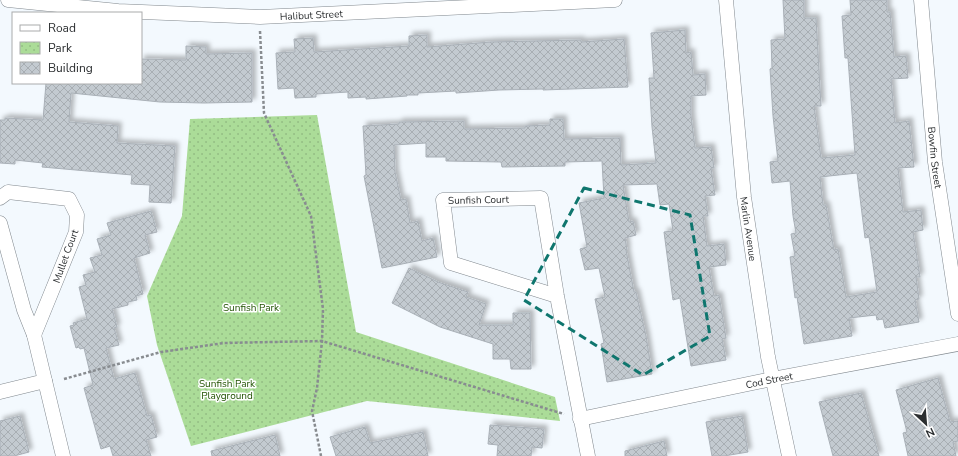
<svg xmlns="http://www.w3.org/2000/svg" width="958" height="456" viewBox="0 0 958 456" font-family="'Nunito Sans',sans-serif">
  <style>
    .park { fill: url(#park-dots) }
    .building { fill: url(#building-cross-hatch); stroke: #a9b0b7; fill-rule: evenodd; filter: url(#shadow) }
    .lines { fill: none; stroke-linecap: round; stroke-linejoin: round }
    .minor-casing { stroke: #81888e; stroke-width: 15 }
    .path { stroke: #888c90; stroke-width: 2.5; stroke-dasharray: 3 2; stroke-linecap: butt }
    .minor { stroke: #fff; stroke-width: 14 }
    .marked { fill: none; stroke: #0f766e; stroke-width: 3; stroke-dasharray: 8 5; stroke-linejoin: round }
    .labels { text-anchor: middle; stroke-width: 3; stroke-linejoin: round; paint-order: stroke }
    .street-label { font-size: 10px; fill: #2b2e30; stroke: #fff }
    .park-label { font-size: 10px; fill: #205200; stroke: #fff }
  </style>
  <defs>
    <pattern id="park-dots" width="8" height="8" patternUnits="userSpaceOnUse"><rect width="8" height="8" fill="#abdc98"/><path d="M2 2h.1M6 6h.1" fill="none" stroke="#93bd83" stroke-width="1.8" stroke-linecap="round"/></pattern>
    <pattern id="building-cross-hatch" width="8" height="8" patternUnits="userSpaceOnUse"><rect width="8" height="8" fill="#c3cad0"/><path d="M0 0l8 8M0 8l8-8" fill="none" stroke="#a8aeb3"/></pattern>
    <filter id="shadow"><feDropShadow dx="3.5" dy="-3.5" stdDeviation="2" flood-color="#0004"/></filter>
  </defs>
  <rect width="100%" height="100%" fill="#f3f9fe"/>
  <path class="park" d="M 317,115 L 356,332 L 555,397 L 560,421 L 367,401 L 191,446 L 157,345 L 147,296 L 182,216 L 190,119 Z"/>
  <g class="building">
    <path d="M 783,0 L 804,0 L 804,18 L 816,18 L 821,106 L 814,106 L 821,158 L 855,155 L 848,58 L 845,58 L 842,16 L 851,15 L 850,0 L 887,0 L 887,12 L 890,12 L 894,57 L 906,56 L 908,78 L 891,79 L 895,123 L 909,121 L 914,167 L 898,168 L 903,212 L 921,210 L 923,230 L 913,232 L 920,277 L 916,277 L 919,299 L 915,300 L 919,322 L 885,328 L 883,319 L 877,320 L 876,315 L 849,318 L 852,336 L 804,344 L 797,297 L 795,298 L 790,257 L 795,256 L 791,234 L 796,233 L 793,216 L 790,181 L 772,183 L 770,162 L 778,161 L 773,116 L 770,69 L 772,68 L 771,40 L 785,39 ZM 857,173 L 865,238 L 869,237 L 877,292 L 846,297 L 838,249 L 834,250 L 826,205 L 823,205 L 820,177 Z"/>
    <path d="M 685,30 L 686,53 L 691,52 L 693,75 L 705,74 L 706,95 L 691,96 L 691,116 L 695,148 L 711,147 L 714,168 L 711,168 L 715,195 L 705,196 L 708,216 L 703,216 L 707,246 L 724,244 L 726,265 L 709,267 L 714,296 L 719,295 L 726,338 L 722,339 L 726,360 L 691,366 L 680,298 L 673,300 L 671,285 L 664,232 L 673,231 L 669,204 L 660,205 L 657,184 L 623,185 L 629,222 L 633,221 L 636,235 L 625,238 L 627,250 L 626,250 L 634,292 L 636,292 L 646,336 L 652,374 L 607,382 L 601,344 L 604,343 L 595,299 L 605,297 L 599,268 L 585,270 L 580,249 L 587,247 L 579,203 L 604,198 L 602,161 L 565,162 L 565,166 L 502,167 L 501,162 L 446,161 L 446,157 L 426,157 L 426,143 L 394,145 L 395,172 L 401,200 L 406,199 L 410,223 L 418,221 L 422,241 L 433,238 L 437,257 L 382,268 L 364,176 L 366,175 L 363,126 L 399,124 L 399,122 L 464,121 L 464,129 L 525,128 L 525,126 L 550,125 L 550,119 L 563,119 L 564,139 L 620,138 L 621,165 L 656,163 L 652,127 L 649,78 L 654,78 L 651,33 Z"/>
    <path d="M 427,35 L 427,47 L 491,42 L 581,40 L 581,42 L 624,39 L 628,87 L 543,90 L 543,89 L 499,90 L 456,93 L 456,91 L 418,93 L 418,95 L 407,95 L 407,96 L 366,99 L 366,97 L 348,98 L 348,92 L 316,94 L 316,97 L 295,98 L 294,88 L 278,89 L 276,53 L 295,52 L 294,39 L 313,38 L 314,52 L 409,46 L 409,36 Z"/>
    <path d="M 186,46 L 206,47 L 206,54 L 252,53 L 252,102 L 204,103 L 160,102 L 71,93 L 69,122 L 118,126 L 117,143 L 175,146 L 171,203 L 149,202 L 150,185 L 131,184 L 132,175 L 42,167 L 43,163 L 15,160 L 15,164 L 0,163 L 0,120 L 5,120 L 5,118 L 43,120 L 46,83 L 141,83 L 141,59 L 186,60 Z"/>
    <path d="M 151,211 L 157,232 L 145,235 L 150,253 L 134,258 L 143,294 L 136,296 L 137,300 L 128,302 L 128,305 L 112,309 L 117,327 L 114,328 L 119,345 L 106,348 L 114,379 L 135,373 L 147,416 L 151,415 L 157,437 L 146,440 L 151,456 L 113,456 L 110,446 L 101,449 L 84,388 L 93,385 L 84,348 L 80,349 L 79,347 L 76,348 L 70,326 L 74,325 L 73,323 L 87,319 L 79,287 L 86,285 L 83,275 L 95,272 L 90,258 L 102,255 L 97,239 L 111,235 L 107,223 Z"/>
    <path d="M 409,268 L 438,282 L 468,292 L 466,297 L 486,304 L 479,325 L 513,325 L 513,313 L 530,313 L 531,369 L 511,369 L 510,359 L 493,359 L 493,344 L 440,327 L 392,303 Z"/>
    <path d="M 938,378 L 950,422 L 958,421 L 958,441 L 953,442 L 956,456 L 908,456 L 903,433 L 907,432 L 896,390 Z"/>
    <path d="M 861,393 L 879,456 L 833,456 L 819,402 Z"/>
    <path d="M 20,416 L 29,452 L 14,456 L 0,456 L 0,421 Z"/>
    <path d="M 742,416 L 748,452 L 724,456 L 712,456 L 706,422 Z"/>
    <path d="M 490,425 L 544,429 L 542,448 L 532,447 L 531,456 L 497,456 L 498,445 L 488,444 Z"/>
    <path d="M 365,427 L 370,443 L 423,432 L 428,456 L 336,456 L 330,437 Z"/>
    <path d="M 275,435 L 280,456 L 212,456 L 211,451 Z"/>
    <path d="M 664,441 L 667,456 L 625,456 L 625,451 Z"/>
  </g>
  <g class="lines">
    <defs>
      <g id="minor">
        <path id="s1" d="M 8,0 L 118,11 L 260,17 L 615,0"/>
        <path id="s2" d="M 726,0 L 744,197 L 768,357 L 789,456"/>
        <path id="s3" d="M 921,0 L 935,162 L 958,314"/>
        <path d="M 0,198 L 8,192 L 69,199 L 77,215 L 76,232 L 34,335"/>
        <path d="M 0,223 L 24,310 L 34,335 L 63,456"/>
        <path id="s4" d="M 557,296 L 451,263 L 443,200 L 541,198 L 557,296 L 588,456"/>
        <path d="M 0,392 L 45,381"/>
        <path id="s5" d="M 580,419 L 772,379 L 958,344"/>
      </g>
    </defs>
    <use href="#minor" class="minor-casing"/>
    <g class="path">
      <path d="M 260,31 L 264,113 L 311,216 L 323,309 L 322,341 L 317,388 L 312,411 L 321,456"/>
      <path d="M 64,379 L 161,352 L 224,343 L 322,341 L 564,414"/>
    </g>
    <use href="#minor" class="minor"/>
  </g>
  <path class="marked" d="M 584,188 L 690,215 L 710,336 L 643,375 L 524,300 Z"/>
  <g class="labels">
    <g class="street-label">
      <text dy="4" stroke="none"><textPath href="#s1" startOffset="304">Halibut Street</textPath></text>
      <text dy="4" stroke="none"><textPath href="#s3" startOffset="158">Bowfin Street</textPath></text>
      <text dy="4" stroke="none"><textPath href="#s4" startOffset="210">Sunfish Court</textPath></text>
      <text dy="4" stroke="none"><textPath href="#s2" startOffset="230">Marlin Avenue</textPath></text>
      <text transform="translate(65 256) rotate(-70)" y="4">Mullet Court</text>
      <text dy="4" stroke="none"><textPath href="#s5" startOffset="193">Cod Street</textPath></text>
    </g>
    <g class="park-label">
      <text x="251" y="311">Sunfish Park</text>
      <text x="227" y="387">Sunfish Park<tspan x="227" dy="12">Playground</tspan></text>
    </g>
  </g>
  <rect x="12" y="12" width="130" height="72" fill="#ffffff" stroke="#aaabac"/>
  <rect x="20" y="25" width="20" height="6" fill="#ffffff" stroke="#aaabac"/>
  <text x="48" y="32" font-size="12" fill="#2b2e30">Road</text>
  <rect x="20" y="42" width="20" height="12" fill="url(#park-dots)" stroke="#aaabac"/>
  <text x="48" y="52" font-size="12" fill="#2b2e30">Park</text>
  <rect x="20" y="62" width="20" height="12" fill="url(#building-cross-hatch)" stroke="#aaabac"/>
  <text x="48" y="72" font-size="12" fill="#2b2e30">Building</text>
  <g transform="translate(926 424) rotate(154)" stroke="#ffffff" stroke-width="3" paint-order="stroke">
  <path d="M0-3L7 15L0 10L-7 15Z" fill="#2b2e30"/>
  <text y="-6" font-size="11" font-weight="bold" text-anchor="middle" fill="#2b2e30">N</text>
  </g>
</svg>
